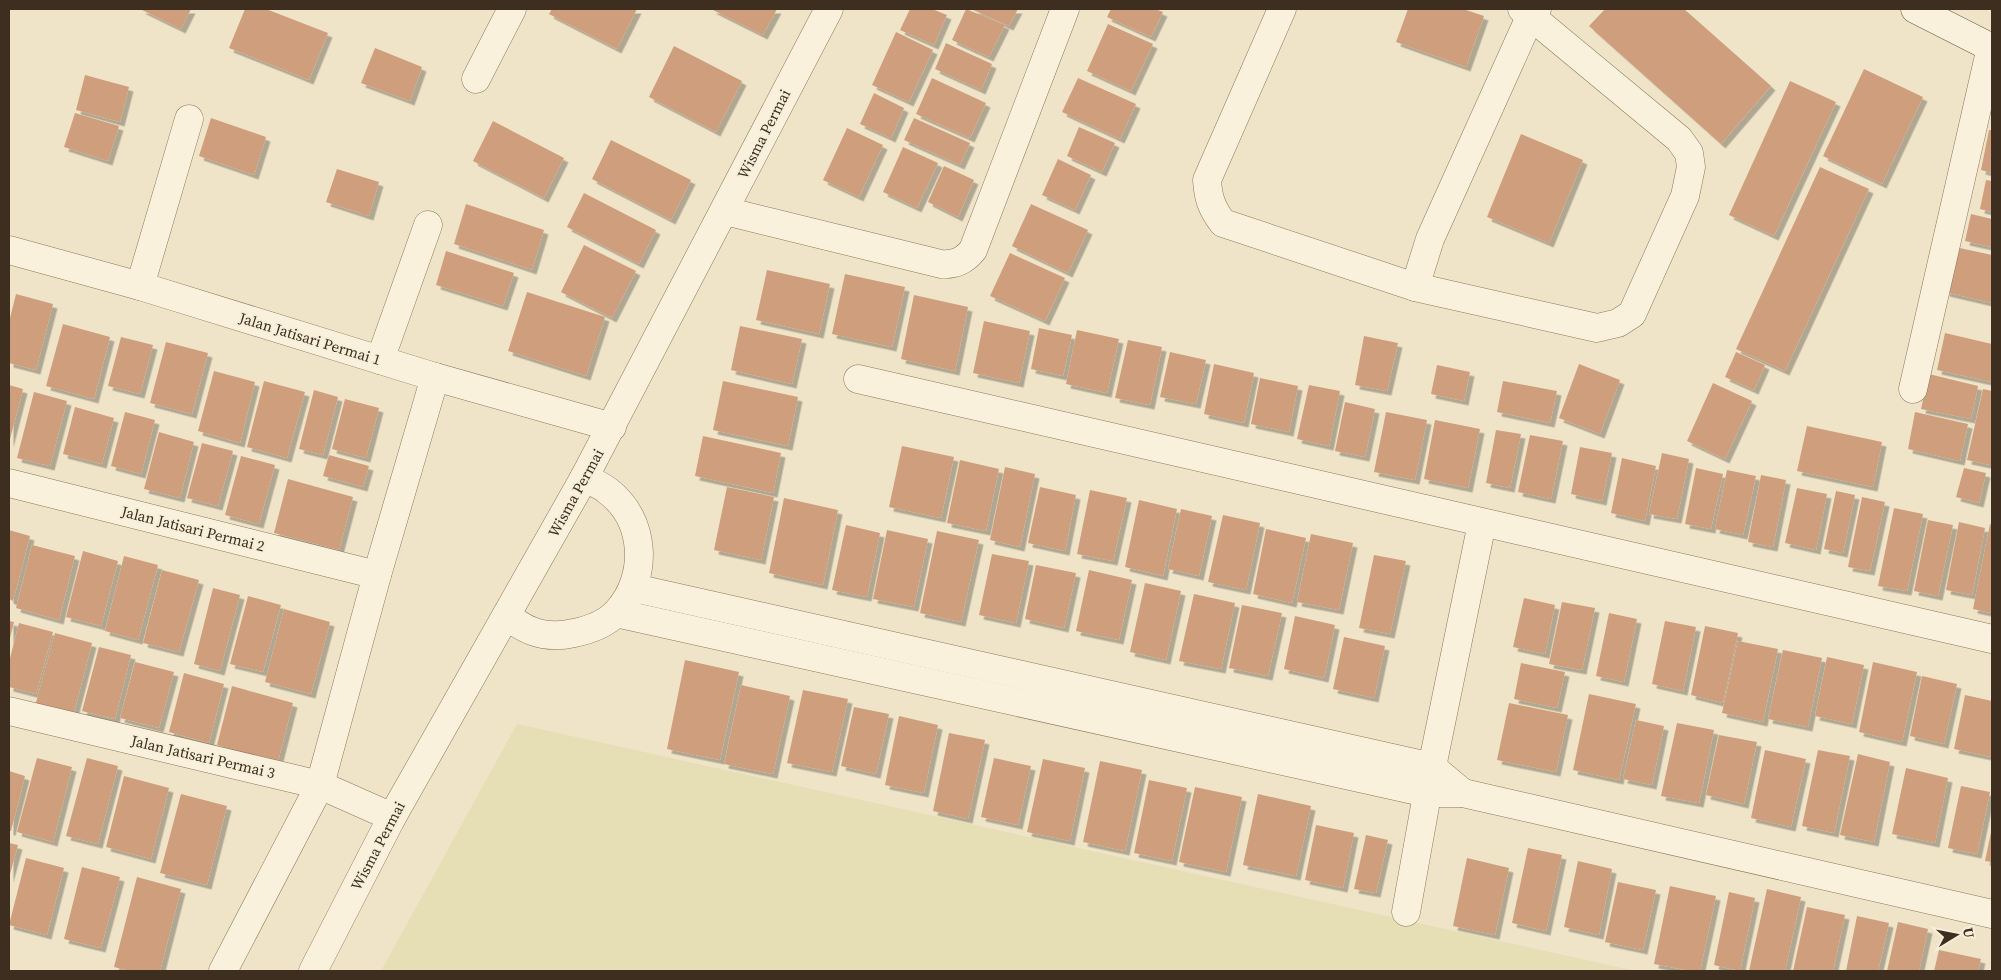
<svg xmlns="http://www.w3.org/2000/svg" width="2001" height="980" viewBox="0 0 2001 980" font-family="'Source Serif 4',serif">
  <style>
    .farmland { fill: #e6deb5 }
    .building { fill: #cf9f7d; filter: url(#shadow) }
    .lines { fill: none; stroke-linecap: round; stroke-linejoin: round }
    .street-casing { stroke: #8d765c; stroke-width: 29 }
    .secondary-casing { stroke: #6f573f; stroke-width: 29 }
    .street { stroke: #faf1dc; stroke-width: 28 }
    .secondary { stroke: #faf1dc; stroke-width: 28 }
    .labels { text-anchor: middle; stroke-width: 4; stroke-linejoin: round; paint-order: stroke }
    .street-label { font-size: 15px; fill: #3d2e20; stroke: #f7eed8 }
  </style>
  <defs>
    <filter id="shadow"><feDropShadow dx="4.5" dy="4.5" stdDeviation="0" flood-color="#0004"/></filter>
  </defs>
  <rect width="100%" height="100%" fill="#f0e4c8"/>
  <path class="farmland" d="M 517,724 L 1636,971 L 381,971 Z"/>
  <g class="building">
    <path d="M 140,9 L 191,9 L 181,29 Z"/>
    <path d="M 245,9 L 266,9 L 328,33 L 309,80 L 229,48 Z"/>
    <path d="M 552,9 L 637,9 L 617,49 L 549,14 Z"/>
    <path d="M 711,9 L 777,9 L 763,35 Z"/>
    <path d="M 910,9 L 932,9 L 947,15 L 934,45 L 900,30 Z"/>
    <path d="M 966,9 L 1005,25 L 989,57 L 952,40 Z"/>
    <path d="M 971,9 L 1018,9 L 1009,26 Z"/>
    <path d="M 1111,9 L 1155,9 L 1163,12 L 1151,37 L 1107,17 Z"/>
    <path d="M 1408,9 L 1463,9 L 1484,16 L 1466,67 L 1396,42 Z"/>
    <path d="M 1605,9 L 1684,9 L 1771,86 L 1721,144 L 1589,26 Z"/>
    <path d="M 1108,24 L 1153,44 L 1131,91 L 1087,71 Z"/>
    <path d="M 896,32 L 933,50 L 909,102 L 872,85 Z"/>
    <path d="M 946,43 L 992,64 L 981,90 L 935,69 Z"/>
    <path d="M 674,46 L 742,81 L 716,132 L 649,97 Z"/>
    <path d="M 375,48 L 422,67 L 410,101 L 361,83 Z"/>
    <path d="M 1864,69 L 1923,97 L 1882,184 L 1823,156 Z"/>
    <path d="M 85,75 L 129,87 L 120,122 L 76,110 Z"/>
    <path d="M 932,78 L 986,103 L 970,138 L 916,114 Z"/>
    <path d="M 1078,78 L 1136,104 L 1120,139 L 1062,112 Z"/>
    <path d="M 1790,81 L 1836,102 L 1774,236 L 1729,215 Z"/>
    <path d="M 874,93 L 904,108 L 891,138 L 860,124 Z"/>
    <path d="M 75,113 L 119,126 L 108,161 L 64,147 Z"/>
    <path d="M 211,118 L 266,137 L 254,175 L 199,156 Z"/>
    <path d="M 914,118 L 970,143 L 960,165 L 904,140 Z"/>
    <path d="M 493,121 L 564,158 L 544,198 L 473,161 Z"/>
    <path d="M 1079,127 L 1115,143 L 1102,172 L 1067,156 Z"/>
    <path d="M 847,128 L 883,145 L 859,197 L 823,180 Z"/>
    <path d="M 1989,130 L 1992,130 L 1992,173 L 1981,170 Z"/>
    <path d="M 1521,134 L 1583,160 L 1549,243 L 1487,217 Z"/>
    <path d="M 611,140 L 691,180 L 671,220 L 592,179 Z"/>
    <path d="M 903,147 L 938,163 L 917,208 L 883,192 Z"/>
    <path d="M 1058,159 L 1091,175 L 1075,210 L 1042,195 Z"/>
    <path d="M 944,166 L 974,180 L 958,217 L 928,202 Z"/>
    <path d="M 1820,167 L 1869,189 L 1785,371 L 1736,349 Z"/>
    <path d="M 337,169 L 379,182 L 369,216 L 326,202 Z"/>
    <path d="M 1986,180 L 1992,181 L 1992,212 L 1980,209 Z"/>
    <path d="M 584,193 L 656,230 L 639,264 L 567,227 Z"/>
    <path d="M 466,204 L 544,230 L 532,270 L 454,244 Z"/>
    <path d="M 1031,204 L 1088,230 L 1068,273 L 1012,246 Z"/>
    <path d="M 1971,214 L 1992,219 L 1992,247 L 1965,241 Z"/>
    <path d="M 584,245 L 636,271 L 612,318 L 561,292 Z"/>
    <path d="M 1955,247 L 1992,255 L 1992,303 L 1945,292 Z"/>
    <path d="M 446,251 L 514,273 L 503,306 L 436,285 Z"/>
    <path d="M 1010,253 L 1065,278 L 1045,321 L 990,296 Z"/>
    <path d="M 767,270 L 830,284 L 819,334 L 756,320 Z"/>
    <path d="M 845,274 L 905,287 L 892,347 L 832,334 Z"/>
    <path d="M 527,292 L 605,317 L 586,376 L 508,351 Z"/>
    <path d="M 16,294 L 53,304 L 36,370 L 9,363 L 9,322 Z"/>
    <path d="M 914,295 L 968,307 L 955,371 L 901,359 Z"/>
    <path d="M 984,321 L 1030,331 L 1019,383 L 973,373 Z"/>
    <path d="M 63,324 L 110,337 L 94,399 L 46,386 Z"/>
    <path d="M 740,326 L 802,339 L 792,384 L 731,370 Z"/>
    <path d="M 1039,328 L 1072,335 L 1063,376 L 1031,369 Z"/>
    <path d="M 1077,330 L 1119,339 L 1107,393 L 1066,384 Z"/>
    <path d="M 1945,333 L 1992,344 L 1992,382 L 1937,370 Z"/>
    <path d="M 1364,336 L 1398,343 L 1387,391 L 1355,385 Z"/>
    <path d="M 121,337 L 153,345 L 140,394 L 108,386 Z"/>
    <path d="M 1128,340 L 1162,347 L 1150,405 L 1115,398 Z"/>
    <path d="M 166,342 L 208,353 L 192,414 L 150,403 Z"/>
    <path d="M 1170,352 L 1206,360 L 1196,404 L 1160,397 Z"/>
    <path d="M 1736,352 L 1765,365 L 1754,390 L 1725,377 Z"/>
    <path d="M 1214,364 L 1254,373 L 1244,423 L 1204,414 Z"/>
    <path d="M 1579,364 L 1620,380 L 1600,434 L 1559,418 Z"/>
    <path d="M 1437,365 L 1470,372 L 1464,401 L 1431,394 Z"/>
    <path d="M 214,371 L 255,382 L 240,443 L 198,431 Z"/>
    <path d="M 1929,374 L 1978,386 L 1971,419 L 1921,409 Z"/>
    <path d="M 1260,378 L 1298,386 L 1289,432 L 1251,424 Z"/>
    <path d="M 264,381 L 305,392 L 287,458 L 247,447 Z"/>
    <path d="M 723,381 L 798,397 L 788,446 L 713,430 Z"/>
    <path d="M 1503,381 L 1557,391 L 1550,423 L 1497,412 Z"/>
    <path d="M 1713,383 L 1752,401 L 1725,459 L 1687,441 Z"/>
    <path d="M 9,385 L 23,389 L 9,443 Z"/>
    <path d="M 1309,385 L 1340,391 L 1329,446 L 1297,439 Z"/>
    <path d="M 1983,389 L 1992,391 L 1991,465 L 1967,460 Z"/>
    <path d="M 314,390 L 338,397 L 323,455 L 299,449 Z"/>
    <path d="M 34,392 L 67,401 L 50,466 L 17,458 Z"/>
    <path d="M 345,399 L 379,408 L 366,458 L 332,449 Z"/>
    <path d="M 1345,402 L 1375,409 L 1365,457 L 1335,451 Z"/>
    <path d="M 75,407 L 114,418 L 102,464 L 63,454 Z"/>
    <path d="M 125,412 L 155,420 L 141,474 L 111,466 Z"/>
    <path d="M 1386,412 L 1427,420 L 1415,480 L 1374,472 Z"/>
    <path d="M 1915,412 L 1968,424 L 1960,461 L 1908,449 Z"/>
    <path d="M 1435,420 L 1480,429 L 1468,488 L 1424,479 Z"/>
    <path d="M 1807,426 L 1882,442 L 1873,487 L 1797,471 Z"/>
    <path d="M 1496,430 L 1521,434 L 1510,488 L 1486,483 Z"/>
    <path d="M 159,432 L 194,442 L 180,498 L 144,489 Z"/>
    <path d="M 1530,435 L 1563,441 L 1551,499 L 1518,492 Z"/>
    <path d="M 703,436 L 781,453 L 773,493 L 695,476 Z"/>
    <path d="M 202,443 L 233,451 L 218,506 L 187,498 Z"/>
    <path d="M 902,446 L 954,457 L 941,518 L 889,507 Z"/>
    <path d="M 1580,447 L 1612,453 L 1602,501 L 1571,494 Z"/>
    <path d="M 1662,453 L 1689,459 L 1677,519 L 1649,514 Z"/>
    <path d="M 329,455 L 369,466 L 363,487 L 323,476 Z"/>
    <path d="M 241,456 L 275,465 L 259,524 L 225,515 Z"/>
    <path d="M 1622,458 L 1656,466 L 1645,521 L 1611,513 Z"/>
    <path d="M 960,460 L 999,469 L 986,531 L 947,523 Z"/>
    <path d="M 1005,467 L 1035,474 L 1020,547 L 990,540 Z"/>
    <path d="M 1696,468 L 1723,474 L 1711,529 L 1685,524 Z"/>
    <path d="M 1964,468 L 1986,473 L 1979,503 L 1956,497 Z"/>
    <path d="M 1727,470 L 1756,476 L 1743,535 L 1715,529 Z"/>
    <path d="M 1761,475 L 1786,480 L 1773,547 L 1748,542 Z"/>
    <path d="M 288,479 L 353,497 L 339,550 L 274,533 Z"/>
    <path d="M 727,487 L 774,497 L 761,560 L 714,550 Z"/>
    <path d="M 1040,487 L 1076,495 L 1065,551 L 1028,543 Z"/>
    <path d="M 1797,488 L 1827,494 L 1816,550 L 1785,543 Z"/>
    <path d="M 1090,490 L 1127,498 L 1113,561 L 1077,554 Z"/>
    <path d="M 1836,491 L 1855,495 L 1843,553 L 1824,549 Z"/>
    <path d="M 1862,497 L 1885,502 L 1870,571 L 1848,567 Z"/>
    <path d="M 784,498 L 838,510 L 823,585 L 769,573 Z"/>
    <path d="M 1139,500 L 1177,509 L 1163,576 L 1125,567 Z"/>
    <path d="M 1894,508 L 1923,514 L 1907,591 L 1878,586 Z"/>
    <path d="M 1181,509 L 1212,516 L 1199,576 L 1168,569 Z"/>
    <path d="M 1223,515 L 1260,523 L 1246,590 L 1208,582 Z"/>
    <path d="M 1928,520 L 1953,525 L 1938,596 L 1914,591 Z"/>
    <path d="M 1959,522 L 1985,528 L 1972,595 L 1946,590 Z"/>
    <path d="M 1990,524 L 1992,525 L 1992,613 L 1973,609 Z"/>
    <path d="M 846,525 L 880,533 L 867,597 L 832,590 Z"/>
    <path d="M 1266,529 L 1306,538 L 1292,603 L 1253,594 Z"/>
    <path d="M 9,530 L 30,536 L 13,601 L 9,599 Z"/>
    <path d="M 887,530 L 928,539 L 914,607 L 873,599 Z"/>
    <path d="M 937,531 L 979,540 L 961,622 L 920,613 Z"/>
    <path d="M 1311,534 L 1353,543 L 1339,610 L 1297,602 Z"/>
    <path d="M 32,545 L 75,556 L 59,620 L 16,608 Z"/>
    <path d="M 83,551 L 118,561 L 101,626 L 66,617 Z"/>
    <path d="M 992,554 L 1029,561 L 1016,623 L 979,615 Z"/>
    <path d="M 1374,555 L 1406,561 L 1390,634 L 1359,628 Z"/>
    <path d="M 124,556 L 158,565 L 138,640 L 105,631 Z"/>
    <path d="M 1036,565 L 1076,573 L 1064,628 L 1025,619 Z"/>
    <path d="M 162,570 L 199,580 L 179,652 L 143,643 Z"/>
    <path d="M 1089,570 L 1132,580 L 1119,640 L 1076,631 Z"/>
    <path d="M 1145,583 L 1181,591 L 1166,660 L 1130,652 Z"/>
    <path d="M 213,588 L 240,595 L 220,671 L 194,664 Z"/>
    <path d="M 1194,594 L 1235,603 L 1221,669 L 1179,661 Z"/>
    <path d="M 248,596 L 281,605 L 263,672 L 230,664 Z"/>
    <path d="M 1524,598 L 1555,605 L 1545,654 L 1513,647 Z"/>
    <path d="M 1562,602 L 1595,608 L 1582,670 L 1549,664 Z"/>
    <path d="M 1242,605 L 1282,613 L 1268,676 L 1229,668 Z"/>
    <path d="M 284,609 L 330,622 L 311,694 L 265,682 Z"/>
    <path d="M 1609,613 L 1637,619 L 1624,682 L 1596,676 Z"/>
    <path d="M 1295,616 L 1335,625 L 1324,678 L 1284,669 Z"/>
    <path d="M 9,621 L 14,622 L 9,642 Z"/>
    <path d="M 1665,621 L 1696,627 L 1683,691 L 1652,684 Z"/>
    <path d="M 19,623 L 53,632 L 36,694 L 9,687 L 9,662 Z"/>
    <path d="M 1705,626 L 1738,633 L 1723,703 L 1691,695 Z"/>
    <path d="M 55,633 L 92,643 L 72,720 L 34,710 Z"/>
    <path d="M 1344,637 L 1385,646 L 1374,698 L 1333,689 Z"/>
    <path d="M 1738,641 L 1778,649 L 1763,722 L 1722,713 Z"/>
    <path d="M 99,647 L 131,655 L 115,719 L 82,711 Z"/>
    <path d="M 1783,650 L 1822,658 L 1808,727 L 1768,719 Z"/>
    <path d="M 1827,657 L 1864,665 L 1852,724 L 1815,716 Z"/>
    <path d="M 685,660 L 739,672 L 720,760 L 667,749 Z"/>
    <path d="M 135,662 L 174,672 L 159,728 L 120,718 Z"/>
    <path d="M 1873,662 L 1917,672 L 1902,742 L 1859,732 Z"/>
    <path d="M 1521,663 L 1565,672 L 1557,708 L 1514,699 Z"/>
    <path d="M 184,673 L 224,684 L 209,743 L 169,732 Z"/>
    <path d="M 1922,676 L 1957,684 L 1944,744 L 1910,736 Z"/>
    <path d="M 741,685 L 790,696 L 773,774 L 724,764 Z"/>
    <path d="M 232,686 L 293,703 L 278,761 L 217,745 Z"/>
    <path d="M 803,690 L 848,699 L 832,772 L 787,763 Z"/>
    <path d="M 1589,694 L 1636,704 L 1619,780 L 1573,770 Z"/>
    <path d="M 1965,695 L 1992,701 L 1992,757 L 1954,749 Z"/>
    <path d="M 1509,703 L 1568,715 L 1556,772 L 1497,760 Z"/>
    <path d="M 854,707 L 889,714 L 876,774 L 841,766 Z"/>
    <path d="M 899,716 L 938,725 L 924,793 L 885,785 Z"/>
    <path d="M 1636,720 L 1664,726 L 1652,785 L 1623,779 Z"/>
    <path d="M 1677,723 L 1714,730 L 1699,803 L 1661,796 Z"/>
    <path d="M 949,733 L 985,740 L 968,819 L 933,811 Z"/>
    <path d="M 1719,735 L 1757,742 L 1744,804 L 1706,795 Z"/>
    <path d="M 1765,750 L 1806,759 L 1791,827 L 1751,818 Z"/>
    <path d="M 1818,750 L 1850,756 L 1834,833 L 1802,826 Z"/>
    <path d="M 1858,754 L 1890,762 L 1874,842 L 1840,835 Z"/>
    <path d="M 37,758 L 72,767 L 53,842 L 17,832 Z"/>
    <path d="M 87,758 L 118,766 L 98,844 L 66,836 Z"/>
    <path d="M 994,758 L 1031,766 L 1018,825 L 981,817 Z"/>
    <path d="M 1043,759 L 1085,768 L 1070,841 L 1027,832 Z"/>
    <path d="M 1100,761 L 1142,770 L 1125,851 L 1083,842 Z"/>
    <path d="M 1906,768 L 1948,778 L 1935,843 L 1892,834 Z"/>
    <path d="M 9,771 L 25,776 L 11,831 L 9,831 Z"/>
    <path d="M 124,776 L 169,788 L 151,859 L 106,847 Z"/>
    <path d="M 1149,780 L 1187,788 L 1172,861 L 1134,853 Z"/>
    <path d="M 1961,786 L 1990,792 L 1977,854 L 1948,848 Z"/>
    <path d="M 1195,787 L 1242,797 L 1226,872 L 1179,862 Z"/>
    <path d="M 181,794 L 227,806 L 207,885 L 160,873 Z"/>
    <path d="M 1258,794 L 1311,806 L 1296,876 L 1243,865 Z"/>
    <path d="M 1316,825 L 1354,833 L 1343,888 L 1305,880 Z"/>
    <path d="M 1991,832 L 1992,832 L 1992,862 L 1985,861 Z"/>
    <path d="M 1366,835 L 1388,840 L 1376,893 L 1354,889 Z"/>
    <path d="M 9,843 L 18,845 L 9,878 Z"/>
    <path d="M 1528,848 L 1562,855 L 1546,931 L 1512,923 Z"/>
    <path d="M 26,858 L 64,868 L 47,935 L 9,925 Z"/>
    <path d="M 1467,858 L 1509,868 L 1495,935 L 1453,926 Z"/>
    <path d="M 1578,861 L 1612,869 L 1599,935 L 1564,927 Z"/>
    <path d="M 82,867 L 120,877 L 101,948 L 64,939 Z"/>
    <path d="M 137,877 L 181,889 L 160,971 L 130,971 L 114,967 Z"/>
    <path d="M 1618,882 L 1656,890 L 1643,950 L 1605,942 Z"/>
    <path d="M 1670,886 L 1716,896 L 1700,971 L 1691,971 L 1654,964 Z"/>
    <path d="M 1767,889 L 1801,897 L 1785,971 L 1749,971 Z"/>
    <path d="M 1729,892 L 1755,898 L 1740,971 L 1714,965 Z"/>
    <path d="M 1807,907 L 1845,915 L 1833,971 L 1793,971 Z"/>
    <path d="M 1857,916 L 1889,923 L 1878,971 L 1846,971 Z"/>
    <path d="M 1898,922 L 1928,929 L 1919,971 L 1887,971 Z"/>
    <path d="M 1939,950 L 1981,959 L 1978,971 L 1934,971 Z"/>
  </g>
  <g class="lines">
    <defs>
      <g id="street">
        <path d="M 1282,9 L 1207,180 C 1208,198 1212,209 1223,223 L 1415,287 L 1597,328 L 1618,323 L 1632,314 L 1685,196 L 1691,167 L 1689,153 L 1679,139 L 1522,9"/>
        <path d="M 476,79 L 512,9"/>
        <path d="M 725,211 L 941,264 C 955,265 964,261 973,250 L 1065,9"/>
        <path d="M 9,250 L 140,286 L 435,377 L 612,427"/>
        <path d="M 140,286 L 189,119"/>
        <path d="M 1415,287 L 1430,239 L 1530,17 L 1537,9"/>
        <path d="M 380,360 L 428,225"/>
        <path d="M 858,379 L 1992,639"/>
        <path d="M 1913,389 L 1991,47"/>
        <path d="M 9,483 L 377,575"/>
        <path d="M 634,588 L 1432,767 L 1463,793"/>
        <path d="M 616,613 L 1427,793 L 1463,793 L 1992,914"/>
        <path d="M 506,616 C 514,621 523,628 532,631 C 545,636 561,636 574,633 C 589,630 606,624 617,612 C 649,577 646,520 608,491 C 601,485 592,482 584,478"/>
        <path d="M 9,711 L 320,785 L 392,817"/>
        <path d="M 1406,912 L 1432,767 L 1482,523"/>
        <path d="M 223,971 L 320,785 L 377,575 L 435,377"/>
        <path d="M 313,971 L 392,817 L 584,478 L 829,9"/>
      </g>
      <path id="secondary" d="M 1915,9 L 1992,48"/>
    </defs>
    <use href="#street" class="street-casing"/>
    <use href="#secondary" class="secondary-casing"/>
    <use href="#street" class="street"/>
    <use href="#secondary" class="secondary"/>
  </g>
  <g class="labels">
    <g class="street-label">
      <text transform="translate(764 134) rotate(-63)" y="5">Wisma Permai</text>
      <text transform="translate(310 339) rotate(17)" y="5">Jalan Jatisari Permai 1</text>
      <text transform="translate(576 493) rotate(-61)" y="5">Wisma Permai</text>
      <text transform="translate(193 529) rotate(14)" y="5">Jalan Jatisari Permai 2</text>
      <text transform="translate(203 757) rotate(13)" y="5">Jalan Jatisari Permai 3</text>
      <text transform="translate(378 846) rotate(-62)" y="5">Wisma Permai</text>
    </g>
  </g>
  <rect width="2001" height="980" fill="none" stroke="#3d2e20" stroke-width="20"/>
  <g transform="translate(1956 935) rotate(80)" stroke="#f7eed8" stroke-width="4" paint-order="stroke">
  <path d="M0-4L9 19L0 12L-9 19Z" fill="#3d2e20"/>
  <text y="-8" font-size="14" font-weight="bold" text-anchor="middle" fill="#3d2e20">U</text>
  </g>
</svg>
